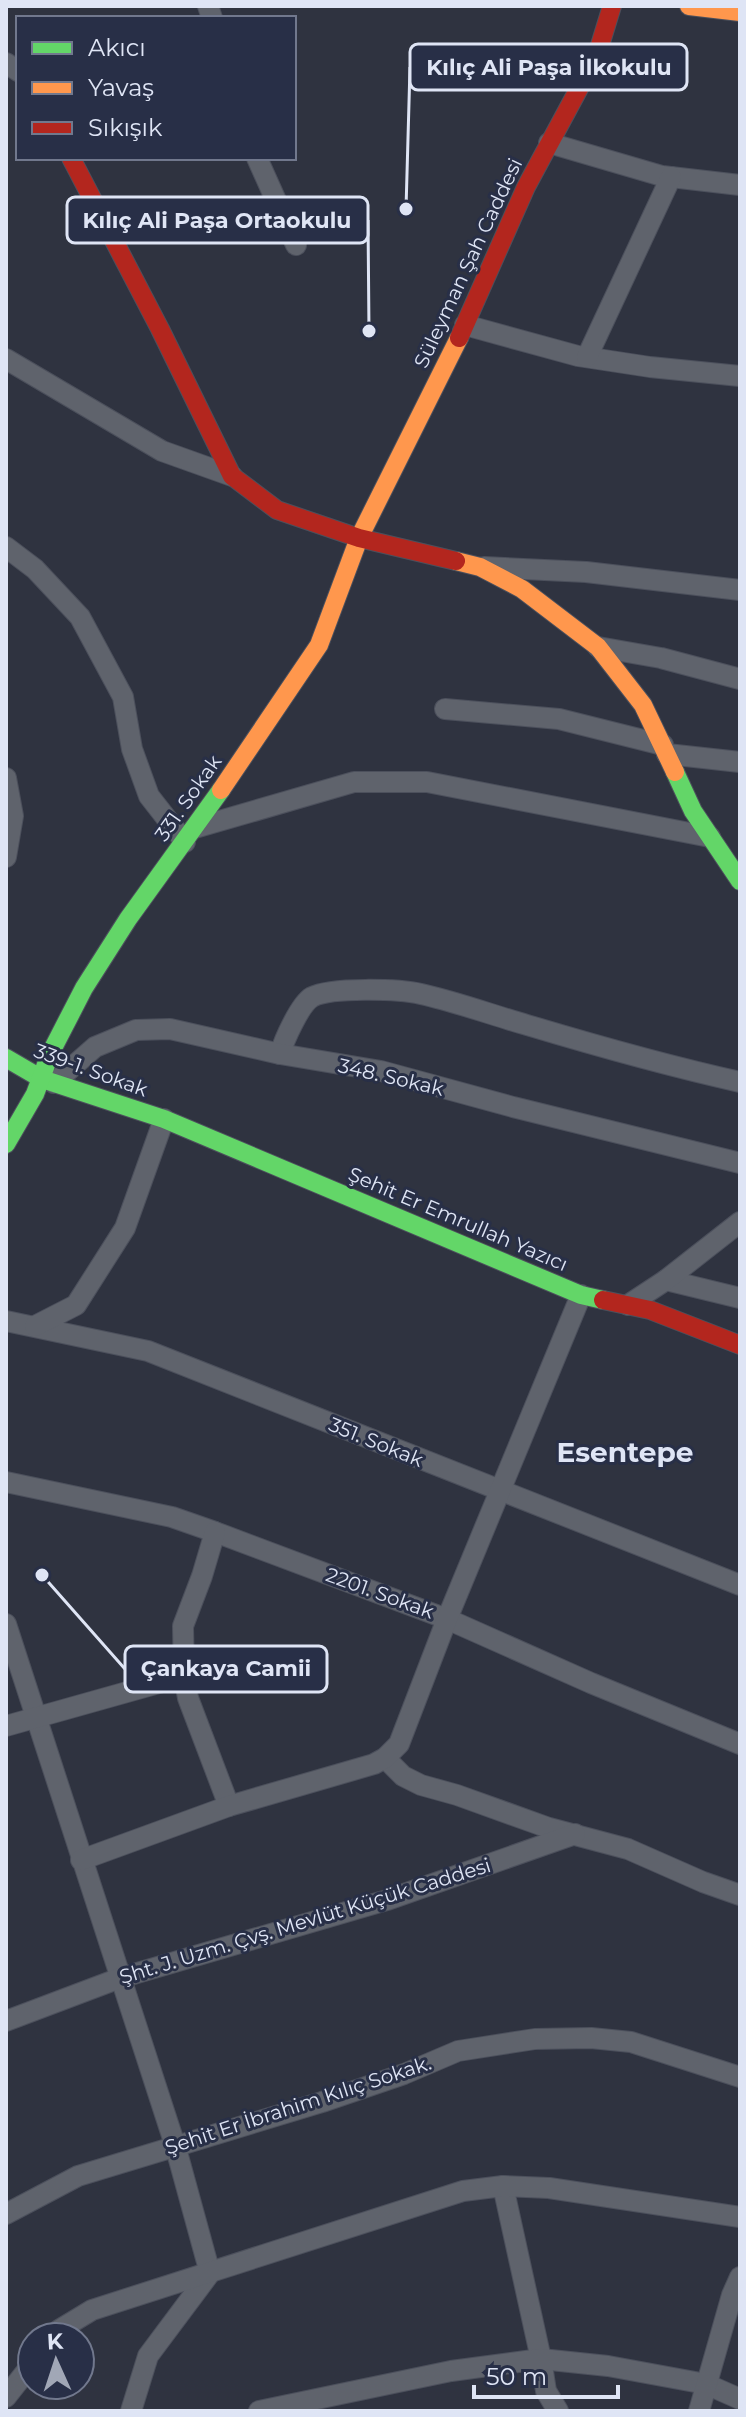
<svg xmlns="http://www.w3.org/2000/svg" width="746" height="2417" viewBox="0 0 746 2417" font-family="Montserrat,sans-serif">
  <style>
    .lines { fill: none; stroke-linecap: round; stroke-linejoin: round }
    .street-casing { stroke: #4c505c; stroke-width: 22 }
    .fast-casing { stroke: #4c505c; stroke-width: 20 }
    .slow-casing { stroke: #4c505c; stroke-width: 20 }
    .jam-casing { stroke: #4c505c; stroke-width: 20 }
    .street { stroke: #5f636c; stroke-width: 20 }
    .fast { stroke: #63d668; stroke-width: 18 }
    .slow { stroke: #ff974d; stroke-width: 18 }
    .jam { stroke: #b3261e; stroke-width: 18 }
    .labels { text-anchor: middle; stroke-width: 6; stroke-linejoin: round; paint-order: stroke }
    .street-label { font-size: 20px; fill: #dfe5f5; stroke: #282f47 }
    .district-label { font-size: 28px; font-weight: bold; fill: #dfe5f5; stroke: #282f47 }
    .leader { fill: none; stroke: #dfe5f5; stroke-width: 3 }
    .callout-dot { fill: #dfe5f5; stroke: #282f47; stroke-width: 3 }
    .callout { fill: #282f47; stroke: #dfe5f5; stroke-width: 3 }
    .callout-label { font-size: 22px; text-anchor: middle; font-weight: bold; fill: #dfe5f5 }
  </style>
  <rect width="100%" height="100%" fill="#2f3340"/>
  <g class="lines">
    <defs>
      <g id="street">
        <path d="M 208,6 L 212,18"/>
        <path d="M 6,63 L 18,71"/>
        <path d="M 549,143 L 662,176 L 740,185"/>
        <path d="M 257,158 L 296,245"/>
        <path d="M 465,325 L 578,356 L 650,367 L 740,376"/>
        <path d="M 587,357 L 671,177"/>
        <path d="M 6,359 L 162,451 L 232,476"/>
        <path d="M 6,547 L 35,569 L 80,617 L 123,697 L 132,749 L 149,796 L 185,842"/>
        <path d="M 484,567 L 586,572 L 740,590"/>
        <path d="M 598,647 L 661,658 L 740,679"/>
        <path d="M 445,709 L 559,719 L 663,745"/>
        <path d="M 667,754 L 740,762"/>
        <path d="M 6,778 L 13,816 L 6,857"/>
        <path d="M 195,828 L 354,782 L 427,782 L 710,837"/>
        <path d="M 280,1054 C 284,1040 300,1004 312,997 C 331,987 399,989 421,994 C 457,1002 492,1015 527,1025 C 597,1046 668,1066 740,1082"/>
        <path d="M 54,1083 L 95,1047 L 136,1030 L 170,1029 L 280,1054 L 381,1071 L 513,1107 L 740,1163"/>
        <path d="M 666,1280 L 740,1298"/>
        <path d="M 628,1305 L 666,1280 L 740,1222"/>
        <path d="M 6,1321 L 148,1351 L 740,1585"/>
        <path d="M 35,1326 L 76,1305 L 125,1228 L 164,1119"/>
        <path d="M 6,1482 L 172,1517 L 215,1532 L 447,1619 L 591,1683 L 740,1744"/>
        <path d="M 215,1532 L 202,1576 L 183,1626 L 184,1676 L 188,1698 L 229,1806"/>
        <path d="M 6,1624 L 175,2145 L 210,2273 L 148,2356 L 131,2411"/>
        <path d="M 6,1726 L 184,1676"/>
        <path d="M 385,1758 L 403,1776 L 421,1785 L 457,1795 L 549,1828 L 628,1849 L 703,1882 L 740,1895"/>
        <path d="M 81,1860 L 229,1806 L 374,1764 L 385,1758 L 399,1744 L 447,1619 L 581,1295"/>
        <path d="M 6,2021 L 120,1978 L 387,1900 L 575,1834"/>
        <path d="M 503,2186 L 541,2359 L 546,2391 L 558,2411"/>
        <path d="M 6,2214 L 78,2176 L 322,2102 L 404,2074 L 458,2051 L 535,2039 L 591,2038 L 631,2042 L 740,2077"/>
        <path d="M 54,2337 L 59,2330 L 92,2310 L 463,2191 L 503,2186 L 549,2188 L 740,2217"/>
        <path d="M 6,2397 L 32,2364"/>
        <path d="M 259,2411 L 451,2371 L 541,2359 L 608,2366 L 706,2384 L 740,2399"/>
        <path d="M 699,2411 L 732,2295 L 740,2277"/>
      </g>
      <g id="fast">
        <path d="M 675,772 L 693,811 L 740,881"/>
        <path d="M 6,1058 L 42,1079 L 164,1119 L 581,1295 L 603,1300"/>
        <path d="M 6,1144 L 35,1094 L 50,1054 L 84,988 L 128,919 L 221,790"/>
      </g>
      <g id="slow">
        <path d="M 689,6 L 740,12"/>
        <path d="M 456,561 L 480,567 L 522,589 L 598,647 L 643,705 L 675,772"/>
        <path d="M 221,790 L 319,645 L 359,538 L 459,338"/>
      </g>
      <g id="jam">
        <path d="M 71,158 L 160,329 L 232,476 L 277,510 L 359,538 L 456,561"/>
        <path d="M 459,338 L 526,187 L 597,55 L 612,6"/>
        <path d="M 603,1300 L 650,1310 L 740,1345"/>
      </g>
    </defs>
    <use href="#street" class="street-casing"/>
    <use href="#fast" class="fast-casing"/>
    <use href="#slow" class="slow-casing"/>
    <use href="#jam" class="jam-casing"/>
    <use href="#street" class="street"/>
    <use href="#fast" class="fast"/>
    <use href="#slow" class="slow"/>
    <use href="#jam" class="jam"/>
  </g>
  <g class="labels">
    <g class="street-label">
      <text transform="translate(468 263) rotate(-65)" y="7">Süleyman Şah Caddesi</text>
      <text transform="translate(188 798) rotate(-55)" y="7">331. Sokak</text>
      <text transform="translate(91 1070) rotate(20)" y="7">339-1. Sokak</text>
      <text transform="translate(391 1077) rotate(13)" y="7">348. Sokak</text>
      <text transform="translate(458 1219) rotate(23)" y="7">Şehit Er Emrullah Yazıcı</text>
      <text transform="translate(376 1442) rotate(22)" y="7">351. Sokak</text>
      <text transform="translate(380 1593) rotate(20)" y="7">2201. Sokak</text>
      <text transform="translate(305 1921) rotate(-17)" y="7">Şht. J. Uzm. Çvş. Mevlüt Küçük Caddesi</text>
      <text transform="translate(298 2105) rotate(-18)" y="7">Şehit Er İbrahim Kılıç Sokak.</text>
    </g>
    <g class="district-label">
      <text x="625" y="1462">Esentepe</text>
    </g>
  </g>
  <path class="leader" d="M406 209L410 67M369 331L368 220M42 1575L125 1669"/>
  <g class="callout-dot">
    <circle cx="406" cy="209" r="8"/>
    <circle cx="369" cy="331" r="8"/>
    <circle cx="42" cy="1575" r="8"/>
  </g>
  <g class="callout">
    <rect x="410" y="44" width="277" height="46" rx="8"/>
    <rect x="67" y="197" width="301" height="46" rx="8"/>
    <rect x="125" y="1646" width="202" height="46" rx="8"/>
  </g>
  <g class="callout-label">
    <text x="549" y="75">Kılıç Ali Paşa İlkokulu</text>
    <text x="217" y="228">Kılıç Ali Paşa Ortaokulu</text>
    <text x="226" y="1676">Çankaya Camii</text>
  </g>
  <rect width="746" height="2417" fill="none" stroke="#dfe5f5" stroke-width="16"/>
  <rect x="16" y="16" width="280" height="144" fill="#282f47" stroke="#71788d" stroke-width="2"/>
  <rect x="32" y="42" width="40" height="12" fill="#63d668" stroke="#71788d" stroke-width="2"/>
  <text x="88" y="56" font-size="24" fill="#dfe5f5">Akıcı</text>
  <rect x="32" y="82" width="40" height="12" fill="#ff974d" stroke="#71788d" stroke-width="2"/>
  <text x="88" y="96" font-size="24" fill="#dfe5f5">Yavaş</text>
  <rect x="32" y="122" width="40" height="12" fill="#b3261e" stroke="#71788d" stroke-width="2"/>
  <text x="88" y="136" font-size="24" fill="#dfe5f5">Sıkışık</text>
  <g transform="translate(56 2361) rotate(357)"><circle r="38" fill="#282f47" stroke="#71788d" stroke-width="2"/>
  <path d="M0-6L14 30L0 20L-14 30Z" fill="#a1a7b6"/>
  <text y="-12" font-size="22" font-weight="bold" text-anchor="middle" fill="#dfe5f5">K</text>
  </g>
  <path d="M474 2385v12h144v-12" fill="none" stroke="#dfe5f5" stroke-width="4"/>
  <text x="486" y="2385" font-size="24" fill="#dfe5f5" stroke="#282f47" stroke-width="6" paint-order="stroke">50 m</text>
</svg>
